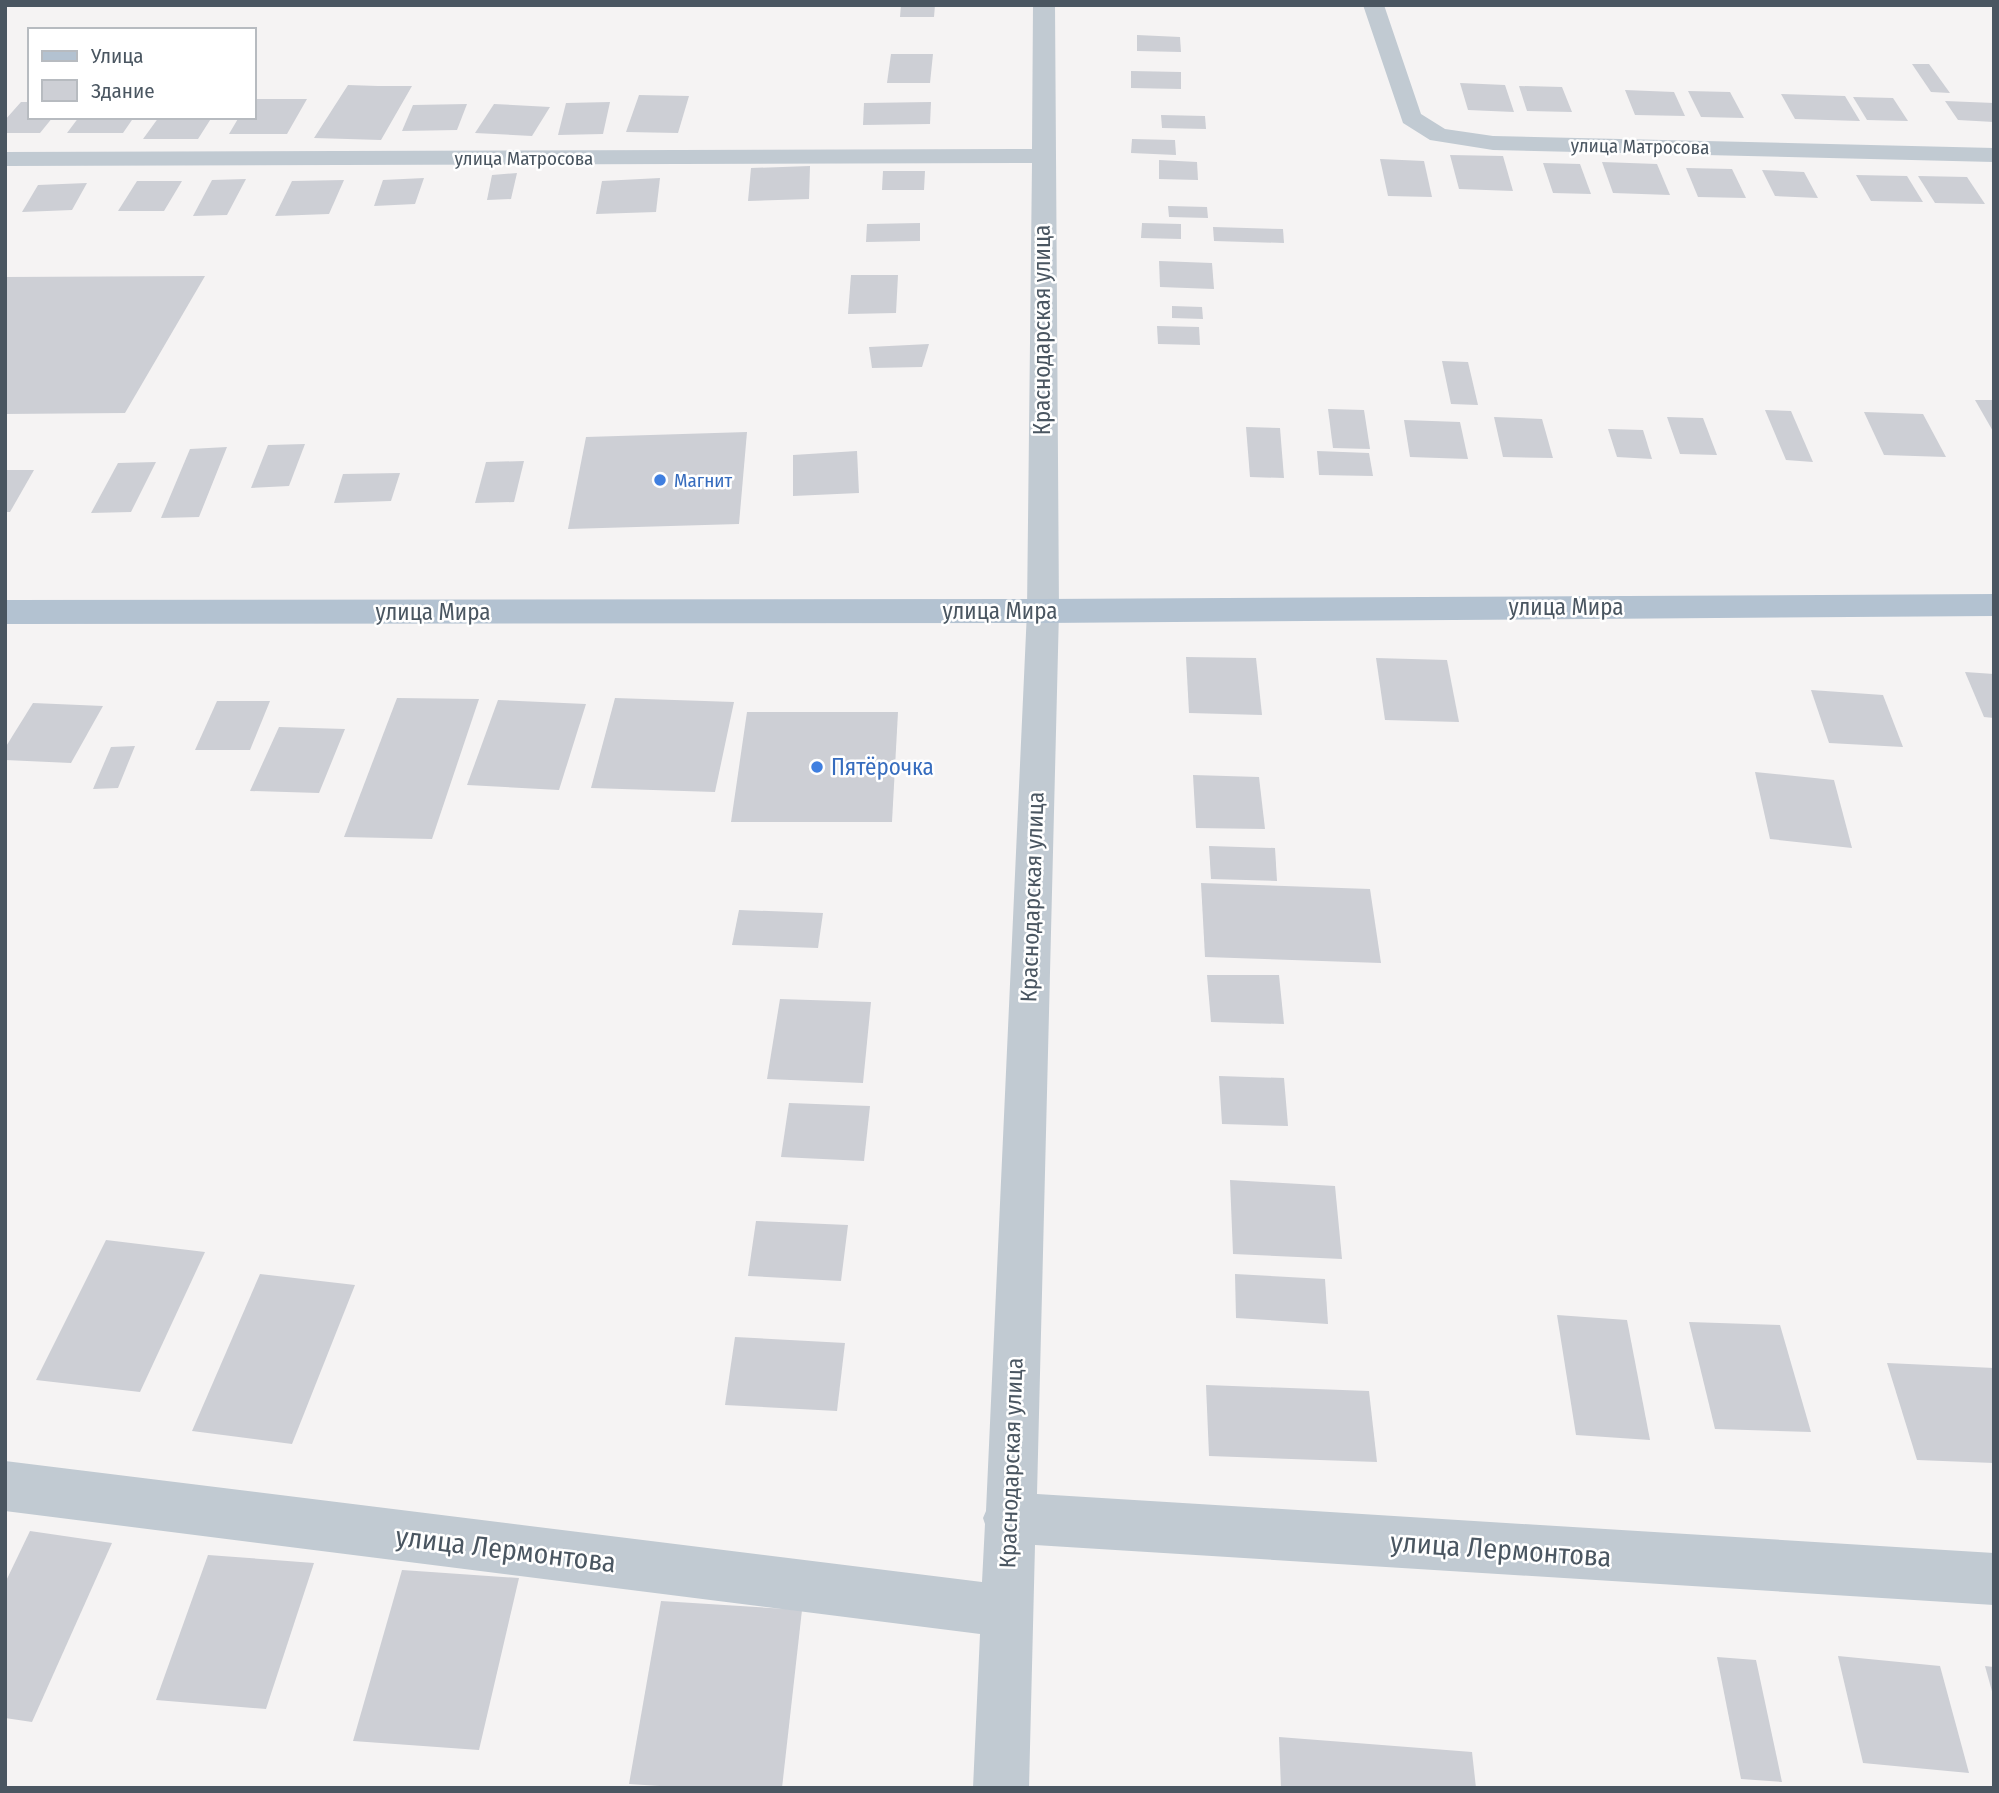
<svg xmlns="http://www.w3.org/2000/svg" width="1999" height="1793" viewBox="0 0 1999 1793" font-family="'Fira Sans Condensed',sans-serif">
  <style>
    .building { fill: #cdcfd5 }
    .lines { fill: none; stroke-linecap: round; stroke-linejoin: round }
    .minor { fill: #c1cad2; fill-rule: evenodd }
    .major { fill: #b3c2d1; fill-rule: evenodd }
    .shop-dot { fill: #3f7fe0; stroke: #fff; stroke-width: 2.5 }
    .labels { text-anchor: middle; stroke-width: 5; stroke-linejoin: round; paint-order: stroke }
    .far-street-label { font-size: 19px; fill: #4a5661; stroke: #fff }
    .far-shop-label { font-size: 19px; fill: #366cbe; stroke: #fff; text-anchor: start }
    .street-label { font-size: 23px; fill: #4a5661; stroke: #fff }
    .shop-label { font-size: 23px; fill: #366cbe; stroke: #fff; text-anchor: start }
    .near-street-label { font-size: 28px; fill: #4a5661; stroke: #fff }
  </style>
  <rect width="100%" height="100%" fill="#f5f3f3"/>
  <g class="building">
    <path d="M 901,5 L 935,5 L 934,17 L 900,17 Z"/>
    <path d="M 1137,35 L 1180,37 L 1181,52 L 1137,51 Z"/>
    <path d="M 891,54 L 933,54 L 930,83 L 887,83 Z"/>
    <path d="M 1912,64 L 1929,64 L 1950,93 L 1931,92 Z"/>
    <path d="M 1131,71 L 1181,72 L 1181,89 L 1131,88 Z"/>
    <path d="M 1460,83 L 1505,85 L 1514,112 L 1468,110 Z"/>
    <path d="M 348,85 L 378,86 L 412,86 L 381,140 L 314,138 Z"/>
    <path d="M 1519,86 L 1562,87 L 1572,112 L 1527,111 Z"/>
    <path d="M 1625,90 L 1674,92 L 1685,116 L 1635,115 Z"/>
    <path d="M 1688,91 L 1730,92 L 1744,118 L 1701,117 Z"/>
    <path d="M 1781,94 L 1845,96 L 1860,121 L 1795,119 Z"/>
    <path d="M 639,95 L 689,96 L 678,133 L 626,132 Z"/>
    <path d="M 1853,97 L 1893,98 L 1908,121 L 1867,120 Z"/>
    <path d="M 254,99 L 307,99 L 287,134 L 229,134 L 239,117 L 254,117 Z"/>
    <path d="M 1945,101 L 1994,103 L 1994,122 L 1958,120 Z"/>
    <path d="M 21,102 L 30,102 L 30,117 L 53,117 L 40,133 L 5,133 L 5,120 Z"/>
    <path d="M 610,102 L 603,134 L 558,135 L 566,103 Z"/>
    <path d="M 931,102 L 930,124 L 863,125 L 864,103 Z"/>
    <path d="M 467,104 L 457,130 L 402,131 L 413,105 Z"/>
    <path d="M 494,104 L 550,107 L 532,136 L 475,133 Z"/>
    <path d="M 1161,115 L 1205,116 L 1206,129 L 1162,128 Z"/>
    <path d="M 79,117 L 134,117 L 123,133 L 67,133 Z"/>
    <path d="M 159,117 L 212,117 L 198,139 L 143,139 Z"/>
    <path d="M 1132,139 L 1175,140 L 1176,155 L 1131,153 Z"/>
    <path d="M 1450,155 L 1503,156 L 1513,191 L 1459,189 Z"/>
    <path d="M 1380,159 L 1424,161 L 1432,197 L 1388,196 Z"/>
    <path d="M 1159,160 L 1197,162 L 1198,180 L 1159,179 Z"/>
    <path d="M 1602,162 L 1657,164 L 1670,195 L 1613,193 Z"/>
    <path d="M 1543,163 L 1580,164 L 1591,194 L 1553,193 Z"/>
    <path d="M 810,166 L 809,199 L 748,201 L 751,168 Z"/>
    <path d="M 1686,168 L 1732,169 L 1746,198 L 1698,197 Z"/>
    <path d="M 1762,170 L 1804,172 L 1818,198 L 1775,196 Z"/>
    <path d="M 883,171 L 925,171 L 924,190 L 882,190 Z"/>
    <path d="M 517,173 L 511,199 L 487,200 L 492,175 Z"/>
    <path d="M 1856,175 L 1907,176 L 1923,202 L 1871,201 Z"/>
    <path d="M 1918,176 L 1967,177 L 1985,204 L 1935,203 Z"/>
    <path d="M 424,178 L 415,204 L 374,206 L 383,180 Z"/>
    <path d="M 660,178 L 656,212 L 596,214 L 602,181 Z"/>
    <path d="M 246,179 L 227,215 L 193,216 L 212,180 Z"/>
    <path d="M 344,180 L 329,214 L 275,216 L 292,181 Z"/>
    <path d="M 137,181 L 182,181 L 164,211 L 118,211 Z"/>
    <path d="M 87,183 L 72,210 L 22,212 L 38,185 Z"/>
    <path d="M 1168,206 L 1207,207 L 1208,218 L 1169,217 Z"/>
    <path d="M 920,223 L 920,241 L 866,242 L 867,224 Z"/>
    <path d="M 1142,223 L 1181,224 L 1181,239 L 1141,238 Z"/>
    <path d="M 1213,227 L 1283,229 L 1284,243 L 1214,241 Z"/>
    <path d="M 1159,261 L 1212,263 L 1214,289 L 1160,287 Z"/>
    <path d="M 851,275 L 898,275 L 896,313 L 848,314 Z"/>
    <path d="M 205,276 L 125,413 L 5,414 L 5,277 Z"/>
    <path d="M 1172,306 L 1202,307 L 1203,319 L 1172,318 Z"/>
    <path d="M 1157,326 L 1199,327 L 1200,345 L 1158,344 Z"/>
    <path d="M 929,344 L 922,367 L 872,368 L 869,347 Z"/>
    <path d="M 1442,361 L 1468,362 L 1478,405 L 1451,404 Z"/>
    <path d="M 1975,400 L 1994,400 L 1994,433 Z"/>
    <path d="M 1328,409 L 1364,410 L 1370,449 L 1333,448 Z"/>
    <path d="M 1765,410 L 1791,411 L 1813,462 L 1786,460 Z"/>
    <path d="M 1864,412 L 1923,414 L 1946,457 L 1884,455 Z"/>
    <path d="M 1494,417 L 1542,419 L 1553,458 L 1503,457 Z"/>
    <path d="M 1667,417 L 1703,418 L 1717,455 L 1680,454 Z"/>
    <path d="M 1404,420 L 1460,422 L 1468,459 L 1410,457 Z"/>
    <path d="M 1246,427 L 1280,428 L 1284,478 L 1250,477 Z"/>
    <path d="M 1608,429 L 1643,430 L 1652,459 L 1617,457 Z"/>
    <path d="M 747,432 L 739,524 L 568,529 L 586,437 Z"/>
    <path d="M 305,444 L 289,486 L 251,488 L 268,445 Z"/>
    <path d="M 227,447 L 199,517 L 161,518 L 190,449 Z"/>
    <path d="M 857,451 L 859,493 L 793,496 L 793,455 Z"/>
    <path d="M 1317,451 L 1369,453 L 1373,476 L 1319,475 Z"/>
    <path d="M 524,461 L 514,502 L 475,503 L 486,462 Z"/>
    <path d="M 156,462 L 131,512 L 91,513 L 118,463 Z"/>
    <path d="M 5,470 L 34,470 L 10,512 L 5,512 Z"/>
    <path d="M 400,473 L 391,501 L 334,503 L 343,474 Z"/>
    <path d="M 1186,657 L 1256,658 L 1262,715 L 1189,713 Z"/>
    <path d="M 1376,658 L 1447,660 L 1459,722 L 1385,720 Z"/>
    <path d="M 1965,672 L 1994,674 L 1994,718 L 1984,717 Z"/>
    <path d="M 1811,690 L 1883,695 L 1903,747 L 1829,743 Z"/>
    <path d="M 397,698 L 479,699 L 432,839 L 344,837 Z"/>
    <path d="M 615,698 L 734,702 L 715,792 L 591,788 Z"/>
    <path d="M 498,700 L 586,704 L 559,790 L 467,785 Z"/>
    <path d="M 217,701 L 270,701 L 250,750 L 195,750 Z"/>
    <path d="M 33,703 L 103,706 L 71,763 L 5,760 L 5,748 Z"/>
    <path d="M 747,712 L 898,712 L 892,822 L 731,822 Z"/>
    <path d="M 279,727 L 345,729 L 319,793 L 250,791 Z"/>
    <path d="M 135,746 L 118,788 L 93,789 L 111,747 Z"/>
    <path d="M 1755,772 L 1834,780 L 1852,848 L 1770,839 Z"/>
    <path d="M 1193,775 L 1259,777 L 1265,829 L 1196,828 Z"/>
    <path d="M 1209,846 L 1275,848 L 1277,881 L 1211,879 Z"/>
    <path d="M 1201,883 L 1370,889 L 1381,963 L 1205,957 Z"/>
    <path d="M 739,910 L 823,913 L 818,948 L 732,945 Z"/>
    <path d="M 1207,975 L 1279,975 L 1284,1024 L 1211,1022 Z"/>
    <path d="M 780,999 L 871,1002 L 863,1083 L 767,1079 Z"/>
    <path d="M 1219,1076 L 1284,1078 L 1288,1126 L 1222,1124 Z"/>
    <path d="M 789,1103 L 870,1106 L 864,1161 L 781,1157 Z"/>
    <path d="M 1230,1180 L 1335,1186 L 1342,1259 L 1233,1254 Z"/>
    <path d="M 756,1221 L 848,1225 L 841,1281 L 748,1276 Z"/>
    <path d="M 106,1240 L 205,1252 L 140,1392 L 36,1380 Z"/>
    <path d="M 260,1274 L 355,1285 L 292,1444 L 192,1431 Z"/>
    <path d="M 1235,1274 L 1325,1279 L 1328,1324 L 1236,1318 Z"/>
    <path d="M 1557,1315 L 1627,1320 L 1650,1440 L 1576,1435 Z"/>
    <path d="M 1689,1322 L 1780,1325 L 1811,1432 L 1715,1429 Z"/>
    <path d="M 735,1337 L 845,1343 L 837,1411 L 725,1405 Z"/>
    <path d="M 1887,1363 L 1994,1368 L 1994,1463 L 1917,1460 Z"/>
    <path d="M 1206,1385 L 1369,1391 L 1377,1462 L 1209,1456 Z"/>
    <path d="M 30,1531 L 112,1543 L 32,1722 L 5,1718 L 5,1583 Z"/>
    <path d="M 208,1555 L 314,1563 L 266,1709 L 156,1700 Z"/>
    <path d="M 402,1570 L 519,1578 L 479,1750 L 353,1741 Z"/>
    <path d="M 661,1601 L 802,1610 L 782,1788 L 690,1788 L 629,1784 Z"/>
    <path d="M 1838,1656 L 1940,1666 L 1969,1773 L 1863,1763 Z"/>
    <path d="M 1717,1657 L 1756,1660 L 1782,1782 L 1741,1779 Z"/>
    <path d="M 1985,1666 L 1994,1667 L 1994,1695 L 1993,1695 Z"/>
    <path d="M 1279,1737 L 1472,1752 L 1476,1788 L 1281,1788 Z"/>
  </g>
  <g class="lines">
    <g class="minor">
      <path d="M 1033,5 L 1055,5 L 1059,611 L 1037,1494 L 1994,1553 L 1994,1605 L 1035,1545 L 1029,1788 L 973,1788 L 980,1634 L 5,1511 L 5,1461 L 982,1582 L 985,1524 L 983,1518 L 986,1511 L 1027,611 L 1032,163 L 5,166 L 5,152 L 1032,149 Z"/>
      <path d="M 1363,5 L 1384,5 L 1421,114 L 1445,129 L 1493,136 L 1994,148 L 1994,162 L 1493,150 L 1430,140 L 1403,123 Z"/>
    </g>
    <path class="major" d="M 1994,594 L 1994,616 L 1043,623 L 5,624 L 5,600 L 1043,599 Z"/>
  </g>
  <g class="shop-dot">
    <circle cx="660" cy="480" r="7"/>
    <circle cx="817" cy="767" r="7"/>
  </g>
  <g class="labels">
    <g class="far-street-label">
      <text transform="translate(1640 146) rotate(1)" y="7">улица Матросова</text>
      <text x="524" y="165">улица Матросова</text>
    </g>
    <g class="far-shop-label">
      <text x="674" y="487">Магнит</text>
    </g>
    <g class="street-label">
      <text transform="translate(1042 330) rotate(-90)" y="8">Краснодарская улица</text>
      <text x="1566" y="615">улица Мира</text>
      <text x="1000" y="619">улица Мира</text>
      <text x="433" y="620">улица Мира</text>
      <text transform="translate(1032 897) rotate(-88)" y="8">Краснодарская улица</text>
      <text transform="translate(1011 1463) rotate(-88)" y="8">Краснодарская улица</text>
    </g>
    <g class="shop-label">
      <text x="831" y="775">Пятёрочка</text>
    </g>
    <g class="near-street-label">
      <text transform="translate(506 1549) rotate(7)" y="10">улица Лермонтова</text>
      <text transform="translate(1501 1549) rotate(4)" y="10">улица Лермонтова</text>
    </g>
  </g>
  <rect width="1999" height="1793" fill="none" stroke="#4a5661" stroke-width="14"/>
  <rect x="28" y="28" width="228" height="91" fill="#ffffff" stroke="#b7bbc0" stroke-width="2"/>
  <rect x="42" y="51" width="35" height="10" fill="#b3c2d1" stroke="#b7bbc0" stroke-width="2"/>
  <text x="91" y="63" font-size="21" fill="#4a5661">Улица</text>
  <rect x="42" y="80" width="35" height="21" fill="#cdcfd5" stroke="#b7bbc0" stroke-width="2"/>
  <text x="91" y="98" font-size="21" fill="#4a5661">Здание</text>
</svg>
